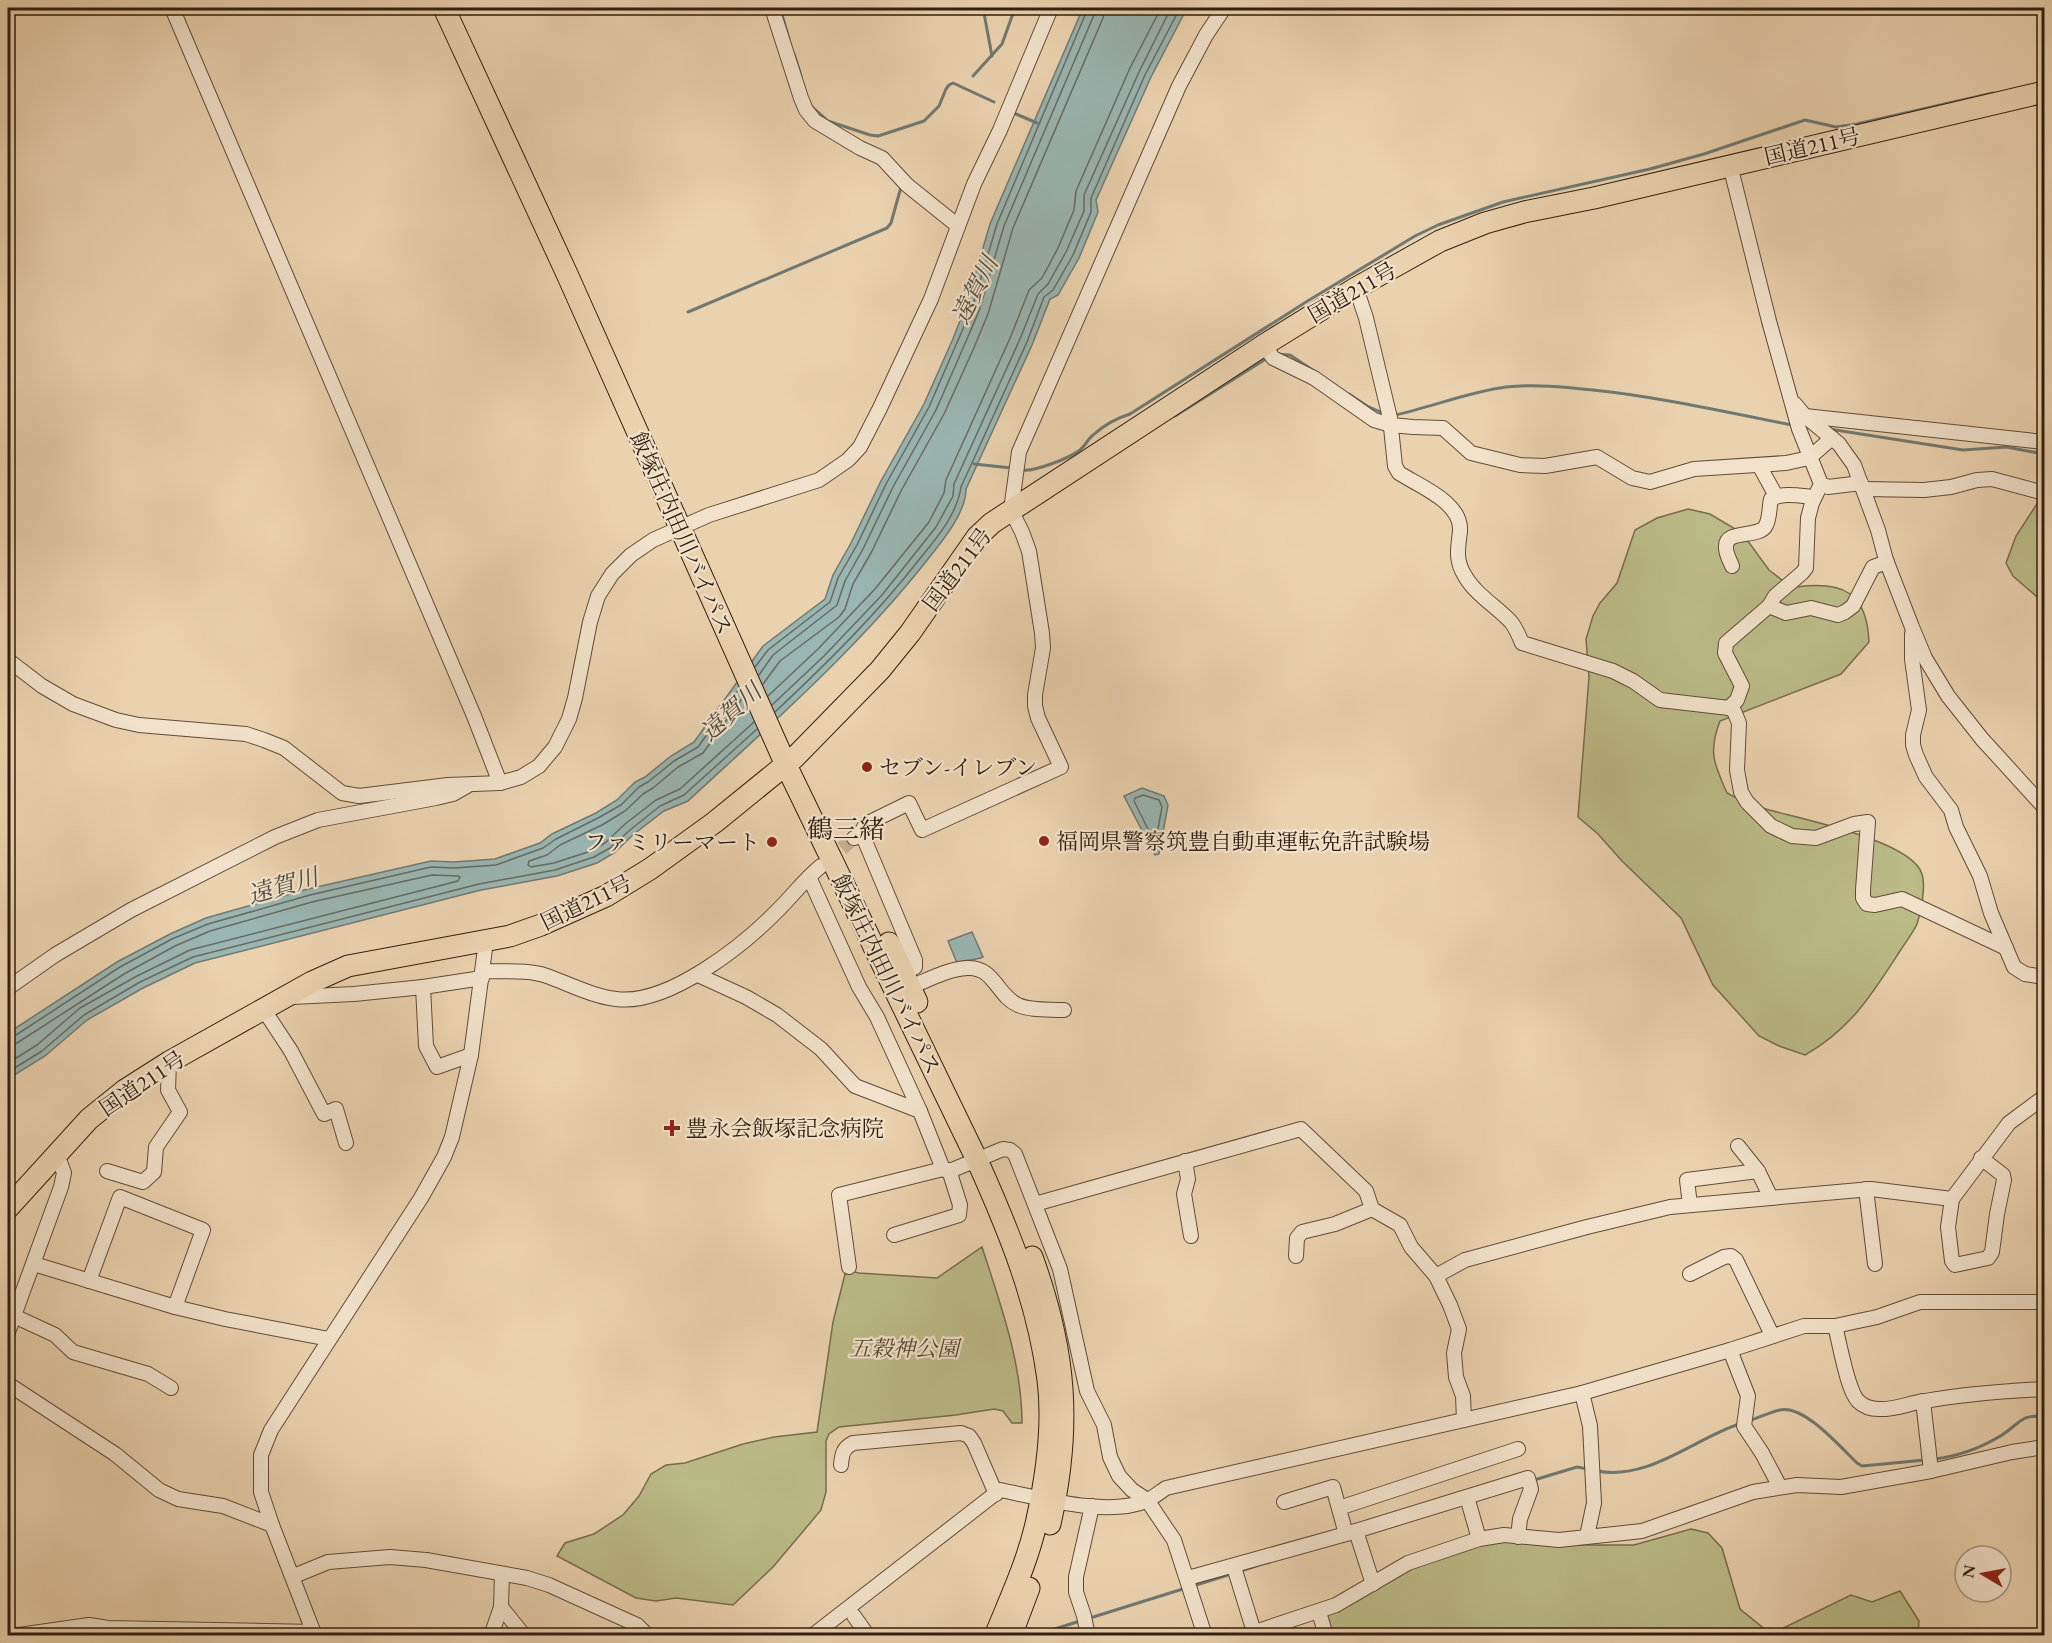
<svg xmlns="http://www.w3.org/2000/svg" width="2052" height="1643" viewBox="0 0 2052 1643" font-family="'EB Garamond','Noto Serif JP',serif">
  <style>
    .green { fill: #bb8; stroke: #766c4c; stroke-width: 1.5 }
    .water { fill: #9ab6b3; stroke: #707971; stroke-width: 1.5 }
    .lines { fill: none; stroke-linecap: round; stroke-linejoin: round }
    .shore { stroke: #666a61; stroke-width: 1.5 }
    .stream { stroke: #707971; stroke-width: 3 }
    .minor-tunnel { stroke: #c6ae8f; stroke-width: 14; stroke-dasharray: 14 7; stroke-linecap: butt }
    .minor-casing { stroke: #604b37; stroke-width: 16 }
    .highway-casing { stroke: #311e0f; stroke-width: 23 }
    .minor { stroke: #f2e2cb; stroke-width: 14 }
    .highway { stroke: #ebd2af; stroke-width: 21 }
    .poi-dot { fill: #8f2418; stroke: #f2e2cb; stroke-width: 2 }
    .labels { text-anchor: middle; stroke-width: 4.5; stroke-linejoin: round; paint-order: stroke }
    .street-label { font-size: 22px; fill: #311e0f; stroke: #f2e2cb }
    .poi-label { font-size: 22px; fill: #311e0f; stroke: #f2e2cb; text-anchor: start }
    .park-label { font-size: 22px; font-style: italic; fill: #54452d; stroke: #f2e2cb }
    .water-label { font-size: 24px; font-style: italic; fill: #504c40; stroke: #f2e2cb }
    .quarter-label { font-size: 26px; fill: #311e0f; stroke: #f2e2cb }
  </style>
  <rect width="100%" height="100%" fill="#ebd2af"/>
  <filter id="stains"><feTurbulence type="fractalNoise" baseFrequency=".00333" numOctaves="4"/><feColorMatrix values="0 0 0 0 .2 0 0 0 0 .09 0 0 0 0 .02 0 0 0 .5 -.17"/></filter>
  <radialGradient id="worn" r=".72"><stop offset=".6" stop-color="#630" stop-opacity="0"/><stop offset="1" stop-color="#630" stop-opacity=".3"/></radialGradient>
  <g class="green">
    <path d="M 2044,493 L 2044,603 L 2013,576 L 2006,563 L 2016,536 Z"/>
    <path d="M 1688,509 L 1710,514 L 1742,533 L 1769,570 L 1791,587 L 1794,585 L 1796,587 C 1843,581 1867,592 1869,642 L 1841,674 L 1720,721 C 1708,752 1714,764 1727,793 C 1735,797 1744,802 1752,805 C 1787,817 1911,838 1922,874 C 1926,886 1921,912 1917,924 C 1913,933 1905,943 1900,951 C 1872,994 1851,1029 1805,1055 L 1779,1046 L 1759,1036 L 1713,985 L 1681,918 L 1622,861 L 1598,834 L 1578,817 L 1589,677 L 1586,639 L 1593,616 L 1600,603 L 1617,583 L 1635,530 L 1657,518 Z"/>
    <path d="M 982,1247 C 1000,1303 1022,1363 1022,1423 L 1012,1423 L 1003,1411 L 994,1409 L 956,1415 L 839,1427 L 829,1434 L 826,1441 L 826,1492 L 821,1510 L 773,1567 L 733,1605 L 676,1598 L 656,1601 L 636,1598 L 557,1556 L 565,1543 L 594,1534 L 623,1515 L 639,1496 L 651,1474 L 666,1465 L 685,1463 L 743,1444 L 774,1437 L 817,1432 L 833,1322 L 846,1270 L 859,1273 L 937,1278 Z"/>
    <path d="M 1691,1529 L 1708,1533 L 1722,1548 L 1740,1609 L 1771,1634 L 1851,1595 L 1872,1602 L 1900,1591 L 1919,1621 L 1918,1636 L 1331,1636 L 1324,1615 L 1410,1565 L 1469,1545 L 1511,1540 L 1557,1545 L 1634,1545 Z"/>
  </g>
  <g class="water">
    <path d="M 1083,8 L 1187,8 L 1151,77 L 1096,200 L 1098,212 L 1079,258 L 1058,295 L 1050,299 L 1032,345 L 966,489 C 966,514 940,544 924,564 C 855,651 770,725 688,801 L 664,811 L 634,834 L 614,853 L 597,863 L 557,876 L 481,890 L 195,963 L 143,988 L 87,1020 L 45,1056 L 8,1079 L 8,1033 L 117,962 L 170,934 L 206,918 L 308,889 L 431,861 L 454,862 L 495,859 L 540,843 L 552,834 L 596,813 L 617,800 L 635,782 L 645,777 L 671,756 L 694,742 L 763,646 L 825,599 L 833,575 L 851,543 L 881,481 L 924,404 L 952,341 L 966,306 L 990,224 Z"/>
    <path d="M 1142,788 L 1164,796 L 1168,805 L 1159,854 L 1155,855 L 1124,796 Z"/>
    <path d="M 972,932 L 983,957 C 974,961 966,959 957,963 L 948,941 Z"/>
  </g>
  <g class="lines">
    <g class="shore">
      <path d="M 755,667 L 768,650 L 830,602 L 838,578 L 857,545 L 886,484 L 929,407 L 972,308 L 997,224 L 1088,8"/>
      <path d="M 759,675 L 773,655 L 837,605 L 845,581 L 863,549 L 893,487 L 936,410 L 964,346 L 979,311 L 1004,226 L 1094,15 L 1096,8"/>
      <path d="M 763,684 L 780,661 L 839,617 L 845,609 L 853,584 L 871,553 L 901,491 L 944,414 L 973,350 L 988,314 L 1013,228 L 1103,18 L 1105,8"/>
      <path d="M 768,696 L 818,649 L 875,589 L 929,522 L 944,493 L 946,480 L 1011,336 L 1029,290 L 1042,278 L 1058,248 L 1074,210 L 1076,191 L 1130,68 L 1161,8"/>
      <path d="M 743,697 L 703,753 L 678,767 L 653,788 L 643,794 L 625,811 L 602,825 L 560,845 L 547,855 L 529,861 L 528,865 L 531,867 L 554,863 L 591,851 L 605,843 L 625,824 L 656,800 L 680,789 L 754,722"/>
      <path d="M 772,705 L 824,656 L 882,595 L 936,527 L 953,496 L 954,484 L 1020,339 L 1038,294 L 1048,284 L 1066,252 L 1084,211 L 1084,195 L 1139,72 L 1171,8"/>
      <path d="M 775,712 C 826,664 875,616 918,561 C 936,539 957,515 961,487 L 1027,342 L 1044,297 L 1053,290 L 1073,255 L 1091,212 L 1091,198 L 1145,75 L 1180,8"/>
      <path d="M 1143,795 L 1159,800 L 1162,807 L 1157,834 L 1155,837 L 1151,835 L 1134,801 L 1135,798 Z"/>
      <path d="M 8,1038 L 13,1037 L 120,967 L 172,939 L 208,924 L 310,895 L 431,867 L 454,868 L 496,865 L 543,848 L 556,839 L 598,818 L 621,805 L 639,787 L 648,782 L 674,761 L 698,747 L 739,689"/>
      <path d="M 8,1045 L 17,1043 L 124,974 L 175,946 L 210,931 L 312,902 L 432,875 L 458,876 L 460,877 L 458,881 L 190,950 L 137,976 L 80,1008 L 37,1045 L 8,1063"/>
      <path d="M 8,1072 L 42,1051 L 84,1015 L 140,982 L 193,957 L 479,884 L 555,870 L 594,857 L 610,848 L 630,830 L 660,806 L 684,795 L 757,729"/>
    </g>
    <g class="stream">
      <path d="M 780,8 L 789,39"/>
      <path d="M 983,8 L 992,56"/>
      <path d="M 794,54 L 801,76"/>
      <path d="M 973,76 L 1002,44 L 1015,8"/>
      <path d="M 810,105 L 828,121 L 870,135 L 878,136 L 924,121 L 939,106 L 946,89 L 949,85 L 953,83 L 994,102"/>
      <path d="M 1016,114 L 1037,123"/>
      <path d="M 688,312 L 887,228 L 891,223 L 901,187 L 900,185"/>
      <path d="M 1275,354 L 1290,355 L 1314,371"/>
      <path d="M 1349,394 L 1367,406 L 1385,414"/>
      <path d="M 1173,415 L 1175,416 L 1269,357"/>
      <path d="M 1395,415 C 1432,407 1468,392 1506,387 C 1535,384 1564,387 1593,390 C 1660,397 1726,412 1792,425"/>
      <path d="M 1829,429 L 1963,450 L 2006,447 L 2044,454"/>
      <path d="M 974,464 L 1012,468"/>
      <path d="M 1022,470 C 1034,472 1070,458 1080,450 C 1085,446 1088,439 1093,435 C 1103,426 1117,418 1130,414 L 1306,302 L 1415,236 L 1438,225 L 1503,202 L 1650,169 L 1704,154 L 1805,120 L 1836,127 L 1857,124 L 1993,93"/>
      <path d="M 1748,1421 C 1759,1418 1770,1412 1780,1410 C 1805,1405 1840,1447 1857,1463 L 1862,1466 L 1925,1460"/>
      <path d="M 1935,1459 C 1959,1456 1981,1448 2002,1435 C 2022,1422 2019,1415 2044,1416"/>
      <path d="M 1597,1471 C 1648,1481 1694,1439 1739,1424"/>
      <path d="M 1534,1480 L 1577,1467 L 1588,1469"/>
      <path d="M 1244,1570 L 1258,1565"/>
      <path d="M 1193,1586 L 1228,1575"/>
      <path d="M 1090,1618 L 1186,1588"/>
      <path d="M 1042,1633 L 1080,1621"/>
    </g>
    <path class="minor-tunnel" d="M 826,862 L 854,838"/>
    <defs>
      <g id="minor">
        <path d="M 172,8 L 474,716 L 500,783"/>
        <path d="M 772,8 L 801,98 L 806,110 L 815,121 L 860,148 L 882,158 L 907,185 L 958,226"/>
        <path d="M 1356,288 L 1366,318 L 1390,418 L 1395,466 L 1399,473 C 1419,486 1462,502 1460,531 C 1458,549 1455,560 1465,576 C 1475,594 1497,607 1511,622 C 1516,628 1519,636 1522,643 L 1613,671 L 1633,681 L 1660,700 L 1729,708 L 1734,711 L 1739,723 L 1737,770 L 1741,792 L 1747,802 L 1771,826 L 1792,836 L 1816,838 L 1854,824 L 1868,822 L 1863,890 L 1863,898 L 1867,904 L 1875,905 L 1902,899 L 2006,948"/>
        <path d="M 1264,345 L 1273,358 L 1314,378 L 1374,420 L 1391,425 L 1413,427 L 1443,428 L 1471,453 L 1520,465 L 1545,466 L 1597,457 L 1632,478 L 1650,482 L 1694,469 L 1786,463 L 1809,458 L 1832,438"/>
        <path d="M 1795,404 L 1805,416 L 1839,444 L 1854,465 L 1878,530 L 1886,560 L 1912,627 L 1925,658 L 1948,696 L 1982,739 L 2044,807"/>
        <path d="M 1805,416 L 2044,442"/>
        <path d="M 1759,465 L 1776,496"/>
        <path d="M 1821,484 L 1828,487 L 1861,483"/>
        <path d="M 1864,489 L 1924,490 L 1951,487 L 1977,480 L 1992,479 L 2044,493"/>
        <path d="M 1732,566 C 1730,561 1726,554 1726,548 C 1724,529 1757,538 1765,527 C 1770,520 1769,508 1771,499 C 1783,492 1801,496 1814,497"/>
        <path d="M 1769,606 L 1786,613 L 1811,608 L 1838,615 L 1845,612 L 1853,606 L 1873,567 L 1887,562"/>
        <path d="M 1912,634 L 1912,659 L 1919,710 L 1913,735 L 1913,745 L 1916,755 L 1926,777 L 1951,810 L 1956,827 L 1980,876 L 1991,913 L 2014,967 L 2025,974 L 2044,977"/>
        <path d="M 8,660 L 42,686 L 73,704 L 116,720 L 139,725 L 246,734 L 264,740 L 284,748 L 342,793 L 359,796 L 448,785 L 500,783 L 521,777 L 539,766 L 555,747 L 569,719 L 575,698 L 590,622 L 598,596 L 612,574 L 631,555 L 653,540 L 709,515 L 819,480 L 848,460 L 860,447 L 880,408 L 931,299 L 974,184 L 1000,130 L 1051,8"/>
        <path d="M 1729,708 L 1737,700 L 1742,686 L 1725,653 L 1726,643 L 1769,606 L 1775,596 L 1802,573 L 1806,568 L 1808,518 L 1812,503 L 1821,484 L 1799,429 L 1769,321 L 1730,165"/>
        <path d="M 859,836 L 863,837 L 865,841 L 915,960 L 915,967 L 904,974"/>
        <path d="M 854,838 L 859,836 L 866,824 L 909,803 L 922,830 L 1061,767 L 1038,718 L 1035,706 L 1035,695 L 1043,648 L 1042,633 L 1029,551 L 1022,532 L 1011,510 L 1019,452 L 1179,86 L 1206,35 L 1224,8"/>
        <path d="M 809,877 L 859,987 L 877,1017 L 920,1111 L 943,1169"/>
        <path d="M 483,971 C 503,972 528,969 547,976 C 569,984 592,996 616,999 C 668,1006 744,945 779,909 C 793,895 805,879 821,866"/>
        <path d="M 698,975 L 746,997 L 777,1015 L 821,1049 L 855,1086 L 920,1111"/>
        <path d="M 423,987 L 482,978"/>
        <path d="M 910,987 C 928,980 948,969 967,968 C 994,966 997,996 1018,1005 C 1031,1011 1049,1009 1064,1010"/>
        <path d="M 8,988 L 55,955 L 131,910 L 275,837 L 318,820 L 436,798 L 453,794 L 467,786"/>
        <path d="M 292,997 L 354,994 L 423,987 L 426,1046 L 437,1067 L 471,1055"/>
        <path d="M 264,1010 L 291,1051 L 324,1114 L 336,1109 L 346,1143"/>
        <path d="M 1738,1146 L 1758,1171 L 1771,1198"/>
        <path d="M 1185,1161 L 1188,1179 L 1184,1194 L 1191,1236"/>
        <path d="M 107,1171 L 143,1182 L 154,1172 L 156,1147 L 180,1112 L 168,1090 L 169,1062"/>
        <path d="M 1866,1189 L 1875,1264"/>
        <path d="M 1952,1199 L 1948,1227 L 1952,1261 L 1955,1265 L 1988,1258 L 1992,1252 L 1997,1214 L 2004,1180 L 2003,1175 L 1981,1158"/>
        <path d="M 1035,1204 L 1301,1129 L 1366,1191 L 1372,1209 L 1400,1225 L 1411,1247 L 1436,1276 L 1450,1305 L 1459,1329 L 1454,1353 L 1456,1377 L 1463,1396 L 1464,1420"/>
        <path d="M 1690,1205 L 1687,1180 L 1758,1171"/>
        <path d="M 894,1235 L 959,1215 L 960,1205 L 949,1170"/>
        <path d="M 1296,1256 L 1297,1238 L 1302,1232 L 1335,1224 L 1372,1209"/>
        <path d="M 34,1264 L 175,1307 L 225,1319 L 329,1339"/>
        <path d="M 849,1267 L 839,1195 L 943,1169 L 947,1171 L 952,1170 L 1003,1149 L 1010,1150 L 1015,1154 L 1060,1269 L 1087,1391 L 1104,1425 L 1110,1457 L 1119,1476 L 1132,1490 L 1147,1500 L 1174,1540 L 1205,1636"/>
        <path d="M 1690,1274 L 1724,1257 L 1731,1256 L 1736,1260 L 1772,1335"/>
        <path d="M 1436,1276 L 1465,1260 L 1587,1227 L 1670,1207 L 1871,1189 L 1952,1199 L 2009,1123 L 2044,1097"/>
        <path d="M 89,1281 L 120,1197 L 203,1230 L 175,1307"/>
        <path d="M 14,1316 L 55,1335 L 73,1352 L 148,1374 L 171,1388"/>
        <path d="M 1835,1326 C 1840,1344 1847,1389 1858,1401 C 1864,1407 1872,1409 1879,1409 C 1895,1410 1909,1403 1925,1401 C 1964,1394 2005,1391 2044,1389"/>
        <path d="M 8,1332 L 61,1187 L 64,1173 L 57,1154"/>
        <path d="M 1730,1350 L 1748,1396 L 1744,1426 L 1762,1453 L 1780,1487"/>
        <path d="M 8,1384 L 115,1454 L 159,1490 L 178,1499 L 223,1506 L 272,1525"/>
        <path d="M 1582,1393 L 1590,1426 L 1594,1503 L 1587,1536"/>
        <path d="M 1923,1401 L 1931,1471"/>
        <path d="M 841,1465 C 842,1454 843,1448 853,1443 L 961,1433 L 969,1436 L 974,1443 L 996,1494"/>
        <path d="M 1467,1497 L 1479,1539"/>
        <path d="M 1284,1502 L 1333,1487 L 1346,1534"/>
        <path d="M 1339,1508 L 1518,1449"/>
        <path d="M 1356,1531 L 1373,1584"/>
        <path d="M 1234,1567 L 1254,1632"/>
        <path d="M 294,1576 L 328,1562 L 390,1557 L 426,1560 L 527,1578 L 549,1585 L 637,1625 L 648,1636"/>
        <path d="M 1188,1578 L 1346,1534 L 1528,1478 L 1531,1489 L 1520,1519 L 1518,1537"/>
        <path d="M 501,1607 L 522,1633 L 527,1636"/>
        <path d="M 1319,1612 L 1326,1636"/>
        <path d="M 854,1616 L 868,1636"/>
        <path d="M 8,1634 L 19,1635 L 89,1625 L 108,1628 L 314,1632"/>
        <path d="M 315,1636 L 272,1525 L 261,1492 L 261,1455 L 271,1430 L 421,1198 L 444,1157 L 452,1137 L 471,1055 L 486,941"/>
        <path d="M 491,1636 L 501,1607 L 502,1574"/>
        <path d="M 812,1636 L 1000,1490 C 1041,1498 1107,1517 1146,1501 C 1153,1498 1160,1492 1166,1488 L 1582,1393 L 1730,1350 L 1804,1326 L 1835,1326 L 1877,1317 L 1920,1302 L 2044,1302"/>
        <path d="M 1088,1636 L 1084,1616 L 1076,1592 L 1076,1577 L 1092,1506"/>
        <path d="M 1243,1636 L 1336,1605 L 1408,1563 L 1479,1539 L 1504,1535 L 1559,1540 L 1642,1531 L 1753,1492 L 1797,1485 L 1841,1487 L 1931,1471 L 2012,1452 L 2044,1447"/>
      </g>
      <g id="highway">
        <path d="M 444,8 L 567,274 L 786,765 L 977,1160 C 1009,1231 1038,1302 1048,1380 C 1054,1427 1046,1479 1036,1524 C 1027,1563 1010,1599 995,1636"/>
        <path d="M 889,943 L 917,1002"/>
        <path d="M 8,1208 L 89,1119 L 125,1090 L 169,1062 L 312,982 L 348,966 L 510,936 L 541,925 L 606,896 L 650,869 L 715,822 L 795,757 L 880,670 L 910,633 L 977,537 L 992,523 L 1264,345 L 1356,288 L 1440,241 L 1485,223 L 1524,212 L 1594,198 L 2044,92"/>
        <path d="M 1032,1257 C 1066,1351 1072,1426 1050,1524"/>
        <path d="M 1011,1636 L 1029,1588"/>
      </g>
    </defs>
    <use href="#minor" class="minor-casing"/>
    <use href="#highway" class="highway-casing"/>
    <use href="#minor" class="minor"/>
    <use href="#highway" class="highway"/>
  </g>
  <g class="poi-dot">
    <circle cx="867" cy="767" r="6"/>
    <circle cx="1044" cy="841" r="6"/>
    <circle cx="772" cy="842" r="6"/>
    <path d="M669 1119h6v6h6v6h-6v6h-6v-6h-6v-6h6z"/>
  </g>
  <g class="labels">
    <g class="street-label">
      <text transform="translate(1812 146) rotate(-13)" y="8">国道211号</text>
      <text transform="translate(1352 292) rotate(-30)" y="8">国道211号</text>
      <text transform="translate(682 533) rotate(66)" y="8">飯塚庄内田川バイパス</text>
      <text transform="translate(957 569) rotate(-53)" y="8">国道211号</text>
      <text transform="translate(586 902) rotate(-26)" y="8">国道211号</text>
      <text transform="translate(887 974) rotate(64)" y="8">飯塚庄内田川バイパス</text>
      <text transform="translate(142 1083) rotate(-34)" y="8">国道211号</text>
    </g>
    <g class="poi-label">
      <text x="879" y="775">セブン-イレブン</text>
      <text x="1056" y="849">福岡県警察筑豊自動車運転免許試験場</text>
      <text x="760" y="850" text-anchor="end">ファミリーマート</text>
      <text x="686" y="1136">豊永会飯塚記念病院</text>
    </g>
    <g class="park-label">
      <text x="904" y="1356">五穀神公園</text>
    </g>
    <g class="water-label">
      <text transform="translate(975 290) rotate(-63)" y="8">遠賀川</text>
      <text transform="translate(731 712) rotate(-42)" y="8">遠賀川</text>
      <text transform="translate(283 886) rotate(-16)" y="8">遠賀川</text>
    </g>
    <g class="quarter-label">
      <text x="846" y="838">鶴三緒</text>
    </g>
  </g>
  <rect width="2052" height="1643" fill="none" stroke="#ebd2af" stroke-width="30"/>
  <rect x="9" y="9" width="2034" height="1625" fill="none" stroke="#311e0f" stroke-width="3"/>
  <rect x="15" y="15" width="2022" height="1613" fill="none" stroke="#311e0f" stroke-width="1.5"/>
  <g transform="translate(1983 1574) rotate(280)"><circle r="28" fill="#f2e2cb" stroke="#a59480" stroke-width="1.5"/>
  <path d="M0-4.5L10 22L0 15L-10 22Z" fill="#8f2418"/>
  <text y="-9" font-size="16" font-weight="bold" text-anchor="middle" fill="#311e0f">N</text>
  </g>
  <rect width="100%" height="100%" filter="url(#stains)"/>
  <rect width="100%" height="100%" fill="url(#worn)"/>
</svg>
